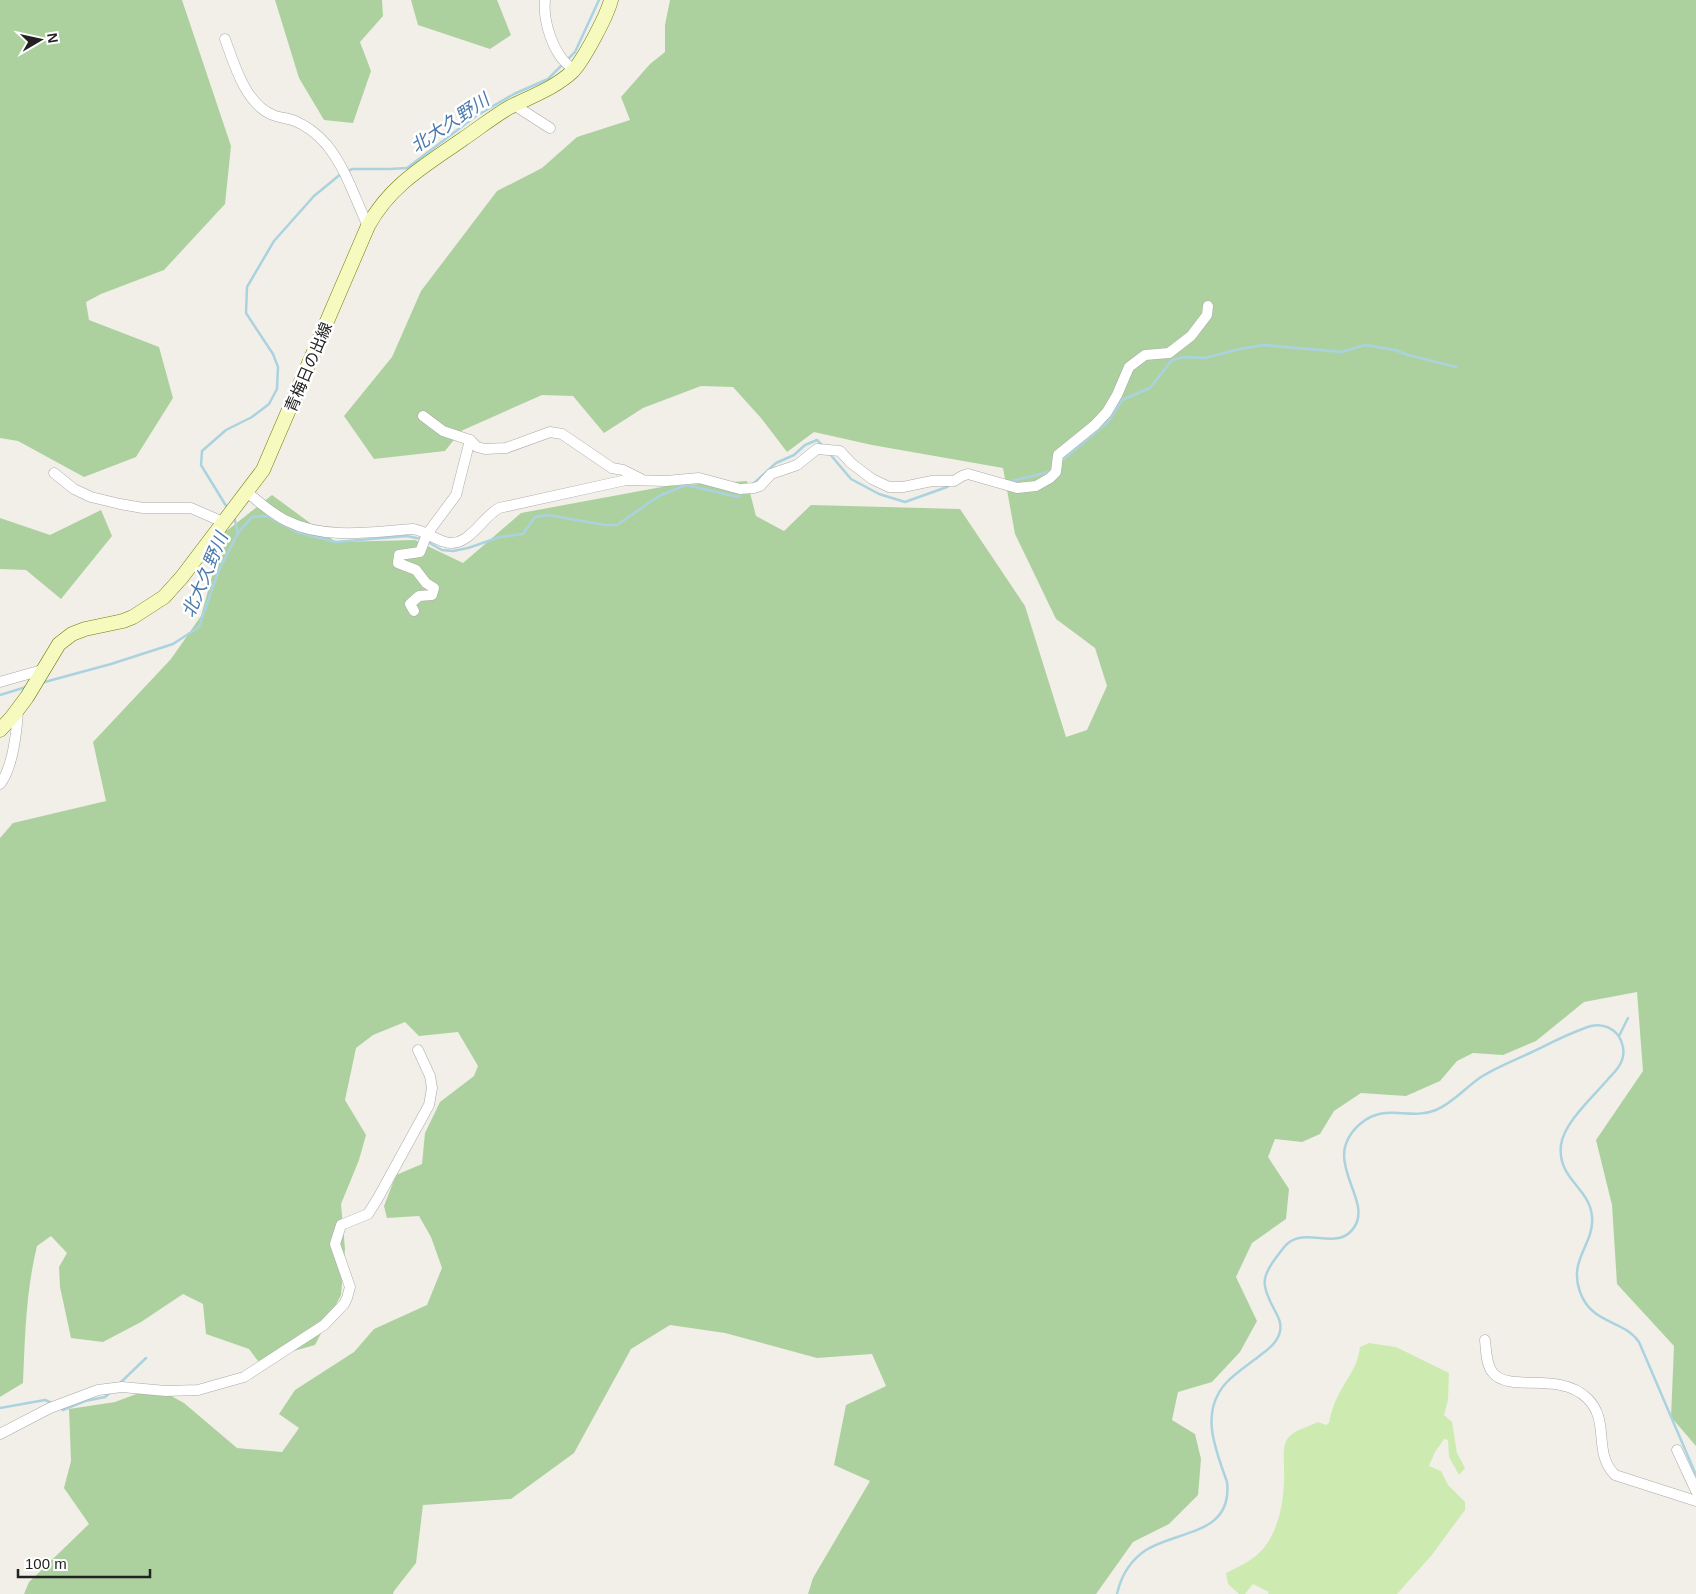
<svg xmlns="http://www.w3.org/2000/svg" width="1696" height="1594" viewBox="0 0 1696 1594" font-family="Arial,'Noto Sans JP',sans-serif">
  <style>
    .grass { fill: #cdebb0 }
    .forest { fill: #add19e }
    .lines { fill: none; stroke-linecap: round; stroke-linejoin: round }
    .stream { stroke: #aad3df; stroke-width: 2.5 }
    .street-casing { stroke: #a9a9a9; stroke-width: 11 }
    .secondary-casing { stroke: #707d05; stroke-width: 15 }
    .street { stroke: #fff; stroke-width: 10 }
    .secondary { stroke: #f7fabf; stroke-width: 14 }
    .labels { text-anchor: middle; stroke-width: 5; stroke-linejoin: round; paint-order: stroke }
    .street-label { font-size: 16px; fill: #222; stroke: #fff }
    .water-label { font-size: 18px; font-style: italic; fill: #4a7aab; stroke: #fff }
  </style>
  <rect width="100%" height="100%" fill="#f2efe9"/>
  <path class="grass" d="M 1369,1343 L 1396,1347 L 1449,1373 L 1448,1400 L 1444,1415 L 1452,1422 L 1457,1453 L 1465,1468 L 1459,1475 L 1449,1457 L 1448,1440 L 1444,1439 L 1435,1452 L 1429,1466 L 1441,1471 L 1448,1485 L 1465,1502 L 1465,1510 L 1431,1556 L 1397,1594 L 1268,1594 L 1269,1592 L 1253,1584 L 1245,1594 L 1239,1594 L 1228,1584 L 1226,1573 C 1238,1567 1252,1561 1261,1551 C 1281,1529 1285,1495 1284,1467 C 1284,1458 1282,1446 1288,1438 C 1294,1430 1308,1427 1318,1422 L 1326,1425 L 1329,1423 C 1331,1411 1335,1401 1341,1390 C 1350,1374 1358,1365 1360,1347 Z"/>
  <g class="forest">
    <path d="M 0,0 L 182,0 L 231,146 L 225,204 L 164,270 L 101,294 L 86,302 L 89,320 L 159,347 L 173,398 L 136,457 L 84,477 L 18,441 L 0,438 Z"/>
    <path d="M 275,0 L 382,0 L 383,16 L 360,42 L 371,71 L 353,123 L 324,120 L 299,78 Z"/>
    <path d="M 411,0 L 497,0 L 511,35 L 490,49 L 418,25 Z"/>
    <path d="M 670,0 L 1696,0 L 1696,1446 L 1671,1417 L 1674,1346 L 1617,1284 L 1612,1205 L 1596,1140 L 1643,1071 L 1637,992 L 1584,1002 L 1536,1041 L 1503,1055 L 1473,1053 L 1457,1061 L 1440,1081 L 1406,1096 L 1361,1093 L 1334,1111 L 1320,1134 L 1302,1142 L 1275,1139 L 1268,1157 L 1289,1189 L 1286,1219 L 1252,1243 L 1236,1277 L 1257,1321 L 1240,1352 L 1212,1382 L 1178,1392 L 1172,1420 L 1195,1434 L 1201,1459 L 1198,1495 L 1169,1524 L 1133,1542 L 1096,1594 L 808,1594 L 813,1578 L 870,1481 L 834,1465 L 846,1405 L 886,1386 L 872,1354 L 817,1358 L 725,1333 L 670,1325 L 631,1349 L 574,1453 L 511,1499 L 423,1505 L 416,1563 L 394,1591 L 393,1594 L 24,1594 L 29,1582 L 89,1524 L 64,1488 L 71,1461 L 69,1409 L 115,1402 L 155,1387 L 184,1403 L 237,1448 L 282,1452 L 299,1428 L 279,1414 L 295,1390 L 354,1352 L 374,1329 L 427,1305 L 442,1268 L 431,1237 L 419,1216 L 387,1218 L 384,1206 L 396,1175 L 422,1164 L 425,1133 L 440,1102 L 474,1076 L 478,1066 L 458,1032 L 419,1036 L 405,1022 L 373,1035 L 356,1048 L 345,1100 L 366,1135 L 359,1160 L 341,1204 L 345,1249 L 341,1295 L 315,1345 L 258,1361 L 249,1349 L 206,1334 L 203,1304 L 183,1294 L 141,1322 L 103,1342 L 71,1338 L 60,1287 L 59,1267 L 67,1253 L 51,1236 L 37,1246 C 26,1291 25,1336 23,1383 L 0,1397 L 0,838 L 13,823 L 106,801 L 93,742 L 171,659 L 201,616 L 224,533 L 272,495 L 336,542 L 415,540 L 463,563 L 521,513 L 667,486 L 747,481 L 756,516 L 784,531 L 811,505 L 960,509 L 1025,606 L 1066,737 L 1087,730 L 1107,686 L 1095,648 L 1056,619 L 1015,534 L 1003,468 L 872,445 L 814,432 L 787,452 L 761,418 L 733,387 L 701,386 L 643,408 L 604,433 L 573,396 L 542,395 L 461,431 L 445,451 L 374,459 L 344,416 L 392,357 L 421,291 L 497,191 L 542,168 L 577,137 L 630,120 L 621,97 L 650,64 L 665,52 L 665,25 Z"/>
    <path d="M 101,510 L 112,536 L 61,599 L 26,570 L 0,569 L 0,518 L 50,535 Z"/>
  </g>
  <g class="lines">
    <g class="stream">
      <path d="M 567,60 L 575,52 L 599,0"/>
      <path d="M 347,171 L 353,169 L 390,169 L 407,168 L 476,116 L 514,94 L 548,79 L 563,64"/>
      <path d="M 829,453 L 851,479 L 879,494 L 905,502 L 947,487 L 950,484"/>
      <path d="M 1061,461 L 1108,422 L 1122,400 L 1150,388 L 1172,360 L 1185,357 L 1205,358 L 1240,349 L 1263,345 L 1342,352 L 1365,345 L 1395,350 L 1408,355 L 1456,367"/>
      <path d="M 1012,481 L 1049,472 L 1053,468"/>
      <path d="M 752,485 L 776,463 L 794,455 L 805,445 L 817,440 L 822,445"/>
      <path d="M 228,509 L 201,465 L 202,451 L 226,430 L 252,417 L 269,404 L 277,389 L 278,367 L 273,354 L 246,313 L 247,287 L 274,241 L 314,196 L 342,173"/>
      <path d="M 238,533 L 252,517 L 267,516 L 297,532 L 336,542 L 407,536 L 421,539"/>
      <path d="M 426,541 L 442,550 L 453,551 L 468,548 L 500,537 L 523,534 L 535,517 L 548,515 L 605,525 L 617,525 L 659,496 L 686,485 L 738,497 L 744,492"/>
      <path d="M 41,683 L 111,664 L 173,644 L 199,627 L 218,572 L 238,533 L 234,517"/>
      <path d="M 0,695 L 26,687"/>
      <path d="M 1619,1036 L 1628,1018"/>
      <path d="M 119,1384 L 146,1358"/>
      <path d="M 0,1408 L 45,1400 L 54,1404"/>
      <path d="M 61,1408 L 63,1410 L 85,1401 L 105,1397 L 111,1392"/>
      <path d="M 1117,1594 C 1121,1576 1131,1560 1146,1550 C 1178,1530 1233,1535 1227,1482 C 1216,1450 1199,1413 1226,1383 C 1235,1373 1248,1365 1258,1357 C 1267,1350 1278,1343 1280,1331 C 1282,1322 1277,1315 1273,1307 C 1262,1286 1261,1278 1275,1259 C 1279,1254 1282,1249 1287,1244 C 1307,1226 1339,1253 1355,1226 C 1372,1197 1319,1160 1360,1124 C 1385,1102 1409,1121 1436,1110 C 1453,1103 1466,1087 1481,1077 C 1497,1067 1515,1060 1532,1052 C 1551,1043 1571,1032 1591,1026 C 1601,1024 1610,1026 1618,1035 C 1623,1042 1625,1052 1622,1060 C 1620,1067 1614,1073 1609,1078 C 1594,1096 1564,1122 1561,1145 C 1557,1179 1589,1187 1592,1216 C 1595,1244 1568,1259 1580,1292 C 1592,1325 1623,1319 1639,1342 L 1696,1475"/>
    </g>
    <defs>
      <g id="street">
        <path d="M 545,0 C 543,18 550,41 560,56 C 563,61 569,66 574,70"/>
        <path d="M 225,39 C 234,64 246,105 273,115 C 280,118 288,118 295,121 C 307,126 318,135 326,144 C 346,168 355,199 368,226"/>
        <path d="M 514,105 L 550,128"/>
        <path d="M 470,440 L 477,447 L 485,449 L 506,448 L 550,432 L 562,434 L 612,468 L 623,470 L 641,479"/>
        <path d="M 54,473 L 74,489 L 91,497 L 120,504 L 143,508 L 191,508 L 223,522"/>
        <path d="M 247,492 C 259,502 272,514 287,521 C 325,540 372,532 413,529 C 425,531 434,539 445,542 C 468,549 482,517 499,508 L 626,480 L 666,481 L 699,478 L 740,489 L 754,488 L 760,486 L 771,474 L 797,465 L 817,449 L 840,451 L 851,463 L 872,479 L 889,487 L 903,487 L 932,481 L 954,481 L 962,476 L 968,474 L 1017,488 L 1036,486 L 1050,478 L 1056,472 L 1058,455 L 1095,425 L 1107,412 L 1117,395 L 1129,367 L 1145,355 L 1169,353 L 1191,336 L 1207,315 L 1208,306"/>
        <path d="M 414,611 L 410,604 L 419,596 L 432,595 L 434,588 L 426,583 L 416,570 L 398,563 L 399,555 L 420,552 L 427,534 L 456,495 L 470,440 L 443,431 L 423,416"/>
        <path d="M 0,682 L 42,670"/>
        <path d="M 0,784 C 13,768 17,730 18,709"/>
        <path d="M 1485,1340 C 1486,1350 1486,1365 1493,1373 C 1510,1393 1559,1371 1587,1398 C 1611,1421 1592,1452 1615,1475 L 1696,1501"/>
        <path d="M 0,1434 L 50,1408 L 98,1390 L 122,1387 L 166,1391 L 198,1390 L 244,1377 L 324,1325 L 344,1304 L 347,1298 L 350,1287 L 335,1244 L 341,1225 L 368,1214 L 378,1198 L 429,1105 L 432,1088 L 430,1076 L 418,1050"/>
        <path d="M 1677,1450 L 1696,1491"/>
      </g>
      <path id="secondary" d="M 0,730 L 12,717 L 27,697 L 59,644 L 72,634 L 85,629 L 123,621 L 133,617 L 164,597 L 182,577 L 263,470 L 368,226 C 390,185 426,165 463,139 C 478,129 494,116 510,107 C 532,96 555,88 573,71 C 584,59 607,16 611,0"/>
    </defs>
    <use href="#street" class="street-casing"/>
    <use href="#secondary" class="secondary-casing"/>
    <use href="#street" class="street"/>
    <use href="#secondary" class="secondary"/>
  </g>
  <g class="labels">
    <g class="street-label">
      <text transform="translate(308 367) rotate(-67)" y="6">青梅日の出線</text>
    </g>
    <g class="water-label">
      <text transform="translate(450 123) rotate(-34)" y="6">北大久野川</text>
      <text transform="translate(205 575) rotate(-67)" y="6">北大久野川</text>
    </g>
  </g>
  <g transform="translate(40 40) rotate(81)" stroke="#ffffff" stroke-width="4" paint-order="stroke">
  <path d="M0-4L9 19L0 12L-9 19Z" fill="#222222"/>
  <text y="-8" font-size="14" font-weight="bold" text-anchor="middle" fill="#222222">N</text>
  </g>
  <path d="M18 1569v8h132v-8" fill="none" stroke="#222222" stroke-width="2.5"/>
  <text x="25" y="1569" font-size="15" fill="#222222" stroke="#ffffff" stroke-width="4" paint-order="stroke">100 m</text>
</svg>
